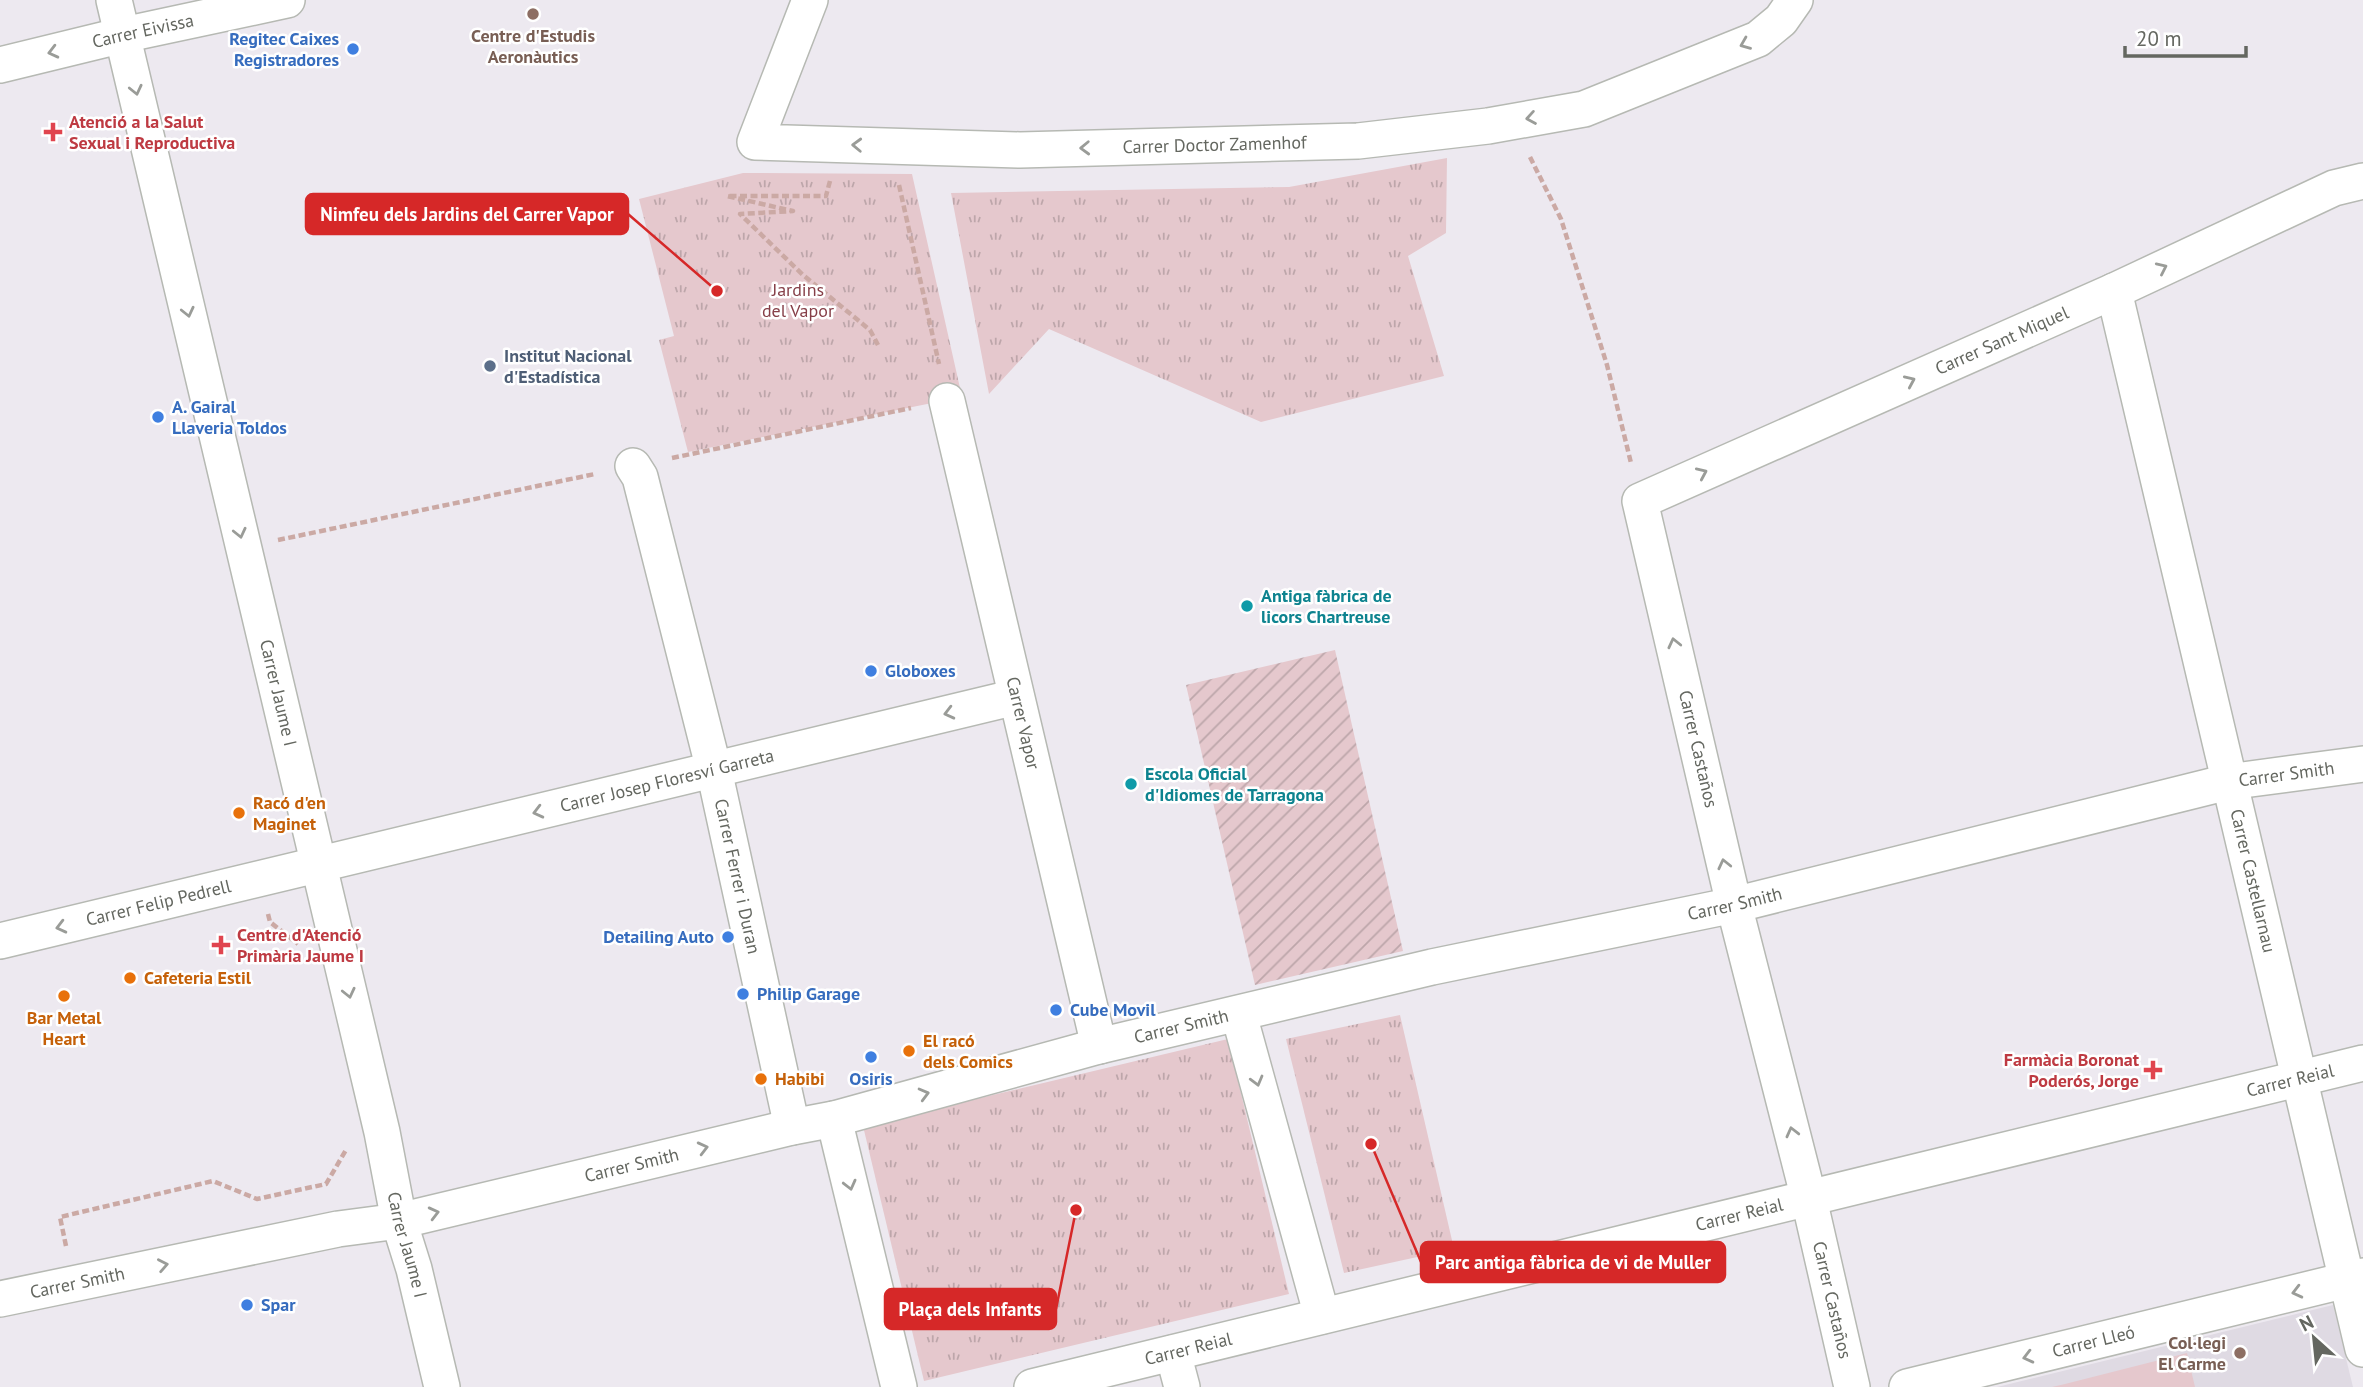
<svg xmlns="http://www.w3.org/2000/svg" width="2363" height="1387" viewBox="0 0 2363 1387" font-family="'PT Sans',sans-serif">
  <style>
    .education { fill: #dfdae3 }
    .park { fill: url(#park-tufts) }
    .garden { fill: url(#garden-furrows) }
    .pitch { fill: #e5c8cd }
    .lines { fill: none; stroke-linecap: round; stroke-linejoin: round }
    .minor-casing { stroke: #b6b9b3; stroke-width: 38 }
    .path { stroke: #cba9a4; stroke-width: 4.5; stroke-dasharray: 7 3.5; stroke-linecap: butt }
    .minor { stroke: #fff; stroke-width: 35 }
    .oneway { stroke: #9a9c98 }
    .education-dot { fill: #8d6e63; stroke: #fff; stroke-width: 2.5 }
    .shop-dot { fill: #3f7fe0; stroke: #fff; stroke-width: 2.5 }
    .health-dot { fill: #e0444e; stroke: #fff; stroke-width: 2.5 }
    .service-dot { fill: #5c6f8a; stroke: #fff; stroke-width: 2.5 }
    .culture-dot { fill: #0f9aa8; stroke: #fff; stroke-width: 2.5 }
    .food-dot { fill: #e8710a; stroke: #fff; stroke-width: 2.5 }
    .labels { text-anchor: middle; stroke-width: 5; stroke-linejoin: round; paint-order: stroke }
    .street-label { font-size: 18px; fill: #646760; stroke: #fff }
    .education-label { font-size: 18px; font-weight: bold; fill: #785e54; stroke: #fff }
    .shop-label { font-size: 18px; font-weight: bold; fill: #366cbe; stroke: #fff; text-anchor: start }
    .health-label { font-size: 18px; font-weight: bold; fill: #be3a42; stroke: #fff; text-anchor: start }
    .park-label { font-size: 18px; fill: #863f48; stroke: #fff }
    .service-label { font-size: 18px; font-weight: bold; fill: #4e5e75; stroke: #fff; text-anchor: start }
    .culture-label { font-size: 18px; font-weight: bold; fill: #0d838f; stroke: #fff; text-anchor: start }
    .food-label { font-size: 18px; font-weight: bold; fill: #c56008; stroke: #fff; text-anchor: start }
    .leader { fill: none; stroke: #d62828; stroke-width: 2.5 }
    .callout-dot { fill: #d62828; stroke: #fff; stroke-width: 2.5 }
    .callout { fill: #d62828; stroke: #d62828; stroke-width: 2.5 }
    .callout-label { font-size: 19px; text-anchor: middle; font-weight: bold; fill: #fff }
  </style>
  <defs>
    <pattern id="park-tufts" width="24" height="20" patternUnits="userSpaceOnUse" patternTransform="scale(1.75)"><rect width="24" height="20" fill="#e5c8cd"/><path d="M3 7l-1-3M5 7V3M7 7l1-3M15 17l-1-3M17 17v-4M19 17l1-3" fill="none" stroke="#bda6aa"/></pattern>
    <pattern id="garden-furrows" width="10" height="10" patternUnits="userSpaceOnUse" patternTransform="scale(1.75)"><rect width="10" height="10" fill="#e5c8cd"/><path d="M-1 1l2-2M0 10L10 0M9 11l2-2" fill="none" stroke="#bda6aa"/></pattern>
  </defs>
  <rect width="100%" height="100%" fill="#ede9f0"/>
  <path class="education" d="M 2333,1305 L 2353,1387 L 1997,1387 Z"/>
  <g class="park">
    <path d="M 1447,158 L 1446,233 L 1408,256 L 1444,376 L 1261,422 L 1049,329 L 989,394 L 951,193 L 1289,187 Z"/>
    <path d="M 743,173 L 912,174 L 962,397 L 688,452 L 659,340 L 674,336 L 639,199 Z"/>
    <path d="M 1400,1015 L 1454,1249 L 1344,1273 L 1286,1039 Z"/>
    <path d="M 1228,1039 L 1289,1294 L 924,1381 L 863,1126 Z"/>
  </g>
  <path class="garden" d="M 1335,650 L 1403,951 L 1255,985 L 1186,685 Z"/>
  <path class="pitch" d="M 2187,1353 L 2195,1387 L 2052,1387 L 2065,1384 Z"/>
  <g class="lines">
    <defs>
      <g id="minor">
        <path id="s1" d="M 114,0 L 382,1132 L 399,1221 L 414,1269 L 442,1387"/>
        <path id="s2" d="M 810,0 L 755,142 L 1020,150 L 1358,141 L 1488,126 L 1584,109 L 1758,39 L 1781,20 L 1795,0"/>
        <path id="s3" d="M 0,65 L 123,35 L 287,0"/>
        <path id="s4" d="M 2114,291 L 2363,1349"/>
        <path id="s5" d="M 947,401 L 1099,1046"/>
        <path id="s6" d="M 633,466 L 640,477 L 714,770 L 792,1127"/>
        <path id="s7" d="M 0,941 L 1016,697"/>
        <path d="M 1239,1015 L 1322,1316"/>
        <path d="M 834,1119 L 899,1387"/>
        <path id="s8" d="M 0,1299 L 338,1229 L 399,1221 L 792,1127 L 834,1119 L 1099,1046 L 1432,967 L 1734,905 L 2228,782 L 2363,764"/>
        <path d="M 1173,1353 L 1182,1387"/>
        <path id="s9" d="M 1032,1387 L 2363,1063"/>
        <path id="s10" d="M 1852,1387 L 1809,1199 L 1734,905 L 1640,501 L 2114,291 L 2334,188 L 2363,181"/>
        <path id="s11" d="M 1907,1387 L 2363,1276"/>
      </g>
    </defs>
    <use href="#minor" class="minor-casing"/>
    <g class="path">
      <path d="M 1530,157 L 1561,219 L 1607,365 L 1631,463"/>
      <path d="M 830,181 L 826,196 L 727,196 L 793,211 L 740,214 L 803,275 L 870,330 L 878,345"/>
      <path d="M 899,185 L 939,364"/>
      <path d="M 672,458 L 911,408"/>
      <path d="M 278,540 L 595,474"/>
      <path d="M 268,914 L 270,922 L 298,944"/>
      <path d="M 66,1246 L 60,1217 L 213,1181 L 257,1199 L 326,1184 L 346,1150"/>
    </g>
    <use href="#minor" class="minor"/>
  </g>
  <defs><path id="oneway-chevron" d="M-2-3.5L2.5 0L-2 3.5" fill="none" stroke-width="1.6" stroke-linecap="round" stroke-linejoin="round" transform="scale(1.75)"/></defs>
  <g class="oneway">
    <use href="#oneway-chevron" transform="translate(1745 44) rotate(158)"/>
    <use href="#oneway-chevron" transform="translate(53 52) rotate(166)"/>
    <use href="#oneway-chevron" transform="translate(136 90) rotate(77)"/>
    <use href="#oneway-chevron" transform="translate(1531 118) rotate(170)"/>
    <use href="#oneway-chevron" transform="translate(857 145) rotate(-178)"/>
    <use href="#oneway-chevron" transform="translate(1085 148) rotate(178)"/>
    <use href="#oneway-chevron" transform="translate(2162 268) rotate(-25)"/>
    <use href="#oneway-chevron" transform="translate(188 312) rotate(77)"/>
    <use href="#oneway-chevron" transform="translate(1910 381) rotate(-24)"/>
    <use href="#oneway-chevron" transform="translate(1702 473) rotate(-24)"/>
    <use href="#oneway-chevron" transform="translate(240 533) rotate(77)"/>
    <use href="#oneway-chevron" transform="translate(1674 643) rotate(-103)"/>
    <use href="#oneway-chevron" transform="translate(949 713) rotate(166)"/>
    <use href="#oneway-chevron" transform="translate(538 812) rotate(166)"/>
    <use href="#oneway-chevron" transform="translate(1724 864) rotate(-103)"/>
    <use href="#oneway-chevron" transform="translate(61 927) rotate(166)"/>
    <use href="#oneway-chevron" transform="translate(349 993) rotate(77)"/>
    <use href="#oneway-chevron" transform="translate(1257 1081) rotate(75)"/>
    <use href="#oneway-chevron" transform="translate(924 1094) rotate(-15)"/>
    <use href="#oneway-chevron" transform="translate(1792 1132) rotate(-104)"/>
    <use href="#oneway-chevron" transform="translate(703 1148) rotate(-14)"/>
    <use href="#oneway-chevron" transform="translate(850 1185) rotate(76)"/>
    <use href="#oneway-chevron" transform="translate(434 1213) rotate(-14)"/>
    <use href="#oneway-chevron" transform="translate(163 1265) rotate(-11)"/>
    <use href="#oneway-chevron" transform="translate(2297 1292) rotate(166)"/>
    <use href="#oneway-chevron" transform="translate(2028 1357) rotate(166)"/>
  </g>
  <g class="education-dot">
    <circle cx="533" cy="14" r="7"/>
    <circle cx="2240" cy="1353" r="7"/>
  </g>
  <g class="shop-dot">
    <circle cx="353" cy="49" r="7"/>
    <circle cx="158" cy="417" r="7"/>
    <circle cx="871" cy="671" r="7"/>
    <circle cx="728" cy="937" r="7"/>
    <circle cx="743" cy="994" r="7"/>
    <circle cx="1056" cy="1010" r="7"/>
    <circle cx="871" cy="1057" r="7"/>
    <circle cx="247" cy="1305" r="7"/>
  </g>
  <g class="health-dot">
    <path d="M49.5 121.5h7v7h7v7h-7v7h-7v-7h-7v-7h7z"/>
    <path d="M217.5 934.5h7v7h7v7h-7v7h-7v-7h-7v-7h7z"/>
    <path d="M2149.5 1059.5h7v7h7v7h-7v7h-7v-7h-7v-7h7z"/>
  </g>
  <circle class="service-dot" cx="490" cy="366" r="7"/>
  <g class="culture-dot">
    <circle cx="1247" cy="606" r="7"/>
    <circle cx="1131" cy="784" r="7"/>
  </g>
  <g class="food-dot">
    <circle cx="239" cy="813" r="7"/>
    <circle cx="130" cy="978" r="7"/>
    <circle cx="64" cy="996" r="7"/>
    <circle cx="909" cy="1051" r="7"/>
    <circle cx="761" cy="1079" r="7"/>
  </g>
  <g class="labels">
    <g class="street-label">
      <text dy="6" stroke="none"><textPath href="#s3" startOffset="147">Carrer Eivissa</textPath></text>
      <text dy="6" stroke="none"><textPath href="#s2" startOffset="612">Carrer Doctor Zamenhof</textPath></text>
      <text dy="6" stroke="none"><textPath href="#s10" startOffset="1307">Carrer Sant Miquel</textPath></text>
      <text dy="6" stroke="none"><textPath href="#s1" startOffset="712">Carrer Jaume I</textPath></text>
      <text dy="6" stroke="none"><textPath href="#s5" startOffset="331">Carrer Vapor</textPath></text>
      <text transform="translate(1698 749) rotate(77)" y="6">Carrer Castaños</text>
      <text dy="6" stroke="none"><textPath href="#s8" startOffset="2347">Carrer Smith</textPath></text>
      <text dy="6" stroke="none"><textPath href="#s7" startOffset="686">Carrer Josep Floresví Garreta</textPath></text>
      <text dy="6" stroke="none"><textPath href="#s6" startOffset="424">Carrer Ferrer i Duran</textPath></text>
      <text dy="6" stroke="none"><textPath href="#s4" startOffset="606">Carrer Castellarnau</textPath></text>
      <text dy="6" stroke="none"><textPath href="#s7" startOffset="163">Carrer Felip Pedrell</textPath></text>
      <text dy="6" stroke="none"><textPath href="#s8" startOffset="1780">Carrer Smith</textPath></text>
      <text dy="6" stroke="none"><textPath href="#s8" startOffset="1213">Carrer Smith</textPath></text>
      <text dy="6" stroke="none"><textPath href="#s9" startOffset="1295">Carrer Reial</textPath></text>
      <text dy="6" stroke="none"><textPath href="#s8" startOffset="646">Carrer Smith</textPath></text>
      <text dy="6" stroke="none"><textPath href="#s9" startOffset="728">Carrer Reial</textPath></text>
      <text dy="6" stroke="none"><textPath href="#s1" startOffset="1279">Carrer Jaume I</textPath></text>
      <text dy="6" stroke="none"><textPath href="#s8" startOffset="79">Carrer Smith</textPath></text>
      <text transform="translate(1832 1300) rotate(77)" y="6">Carrer Castaños</text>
      <text dy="6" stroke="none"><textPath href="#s11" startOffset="192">Carrer Lleó</textPath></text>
      <text dy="6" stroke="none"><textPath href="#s9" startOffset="161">Carrer Reial</textPath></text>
    </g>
    <g class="education-label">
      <text x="533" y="42">Centre d'Estudis<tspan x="533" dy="21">Aeronàutics</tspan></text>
      <text x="2226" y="1349" text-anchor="end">Col·legi<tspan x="2226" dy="21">El Carme</tspan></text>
    </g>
    <g class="shop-label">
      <text x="339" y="45" text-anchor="end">Regitec Caixes<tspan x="339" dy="21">Registradores</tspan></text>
      <text x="172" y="413">A. Gairal<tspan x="172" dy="21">Llaveria Toldos</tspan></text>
      <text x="885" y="677">Globoxes</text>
      <text x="714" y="943" text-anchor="end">Detailing Auto</text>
      <text x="757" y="1000">Philip Garage</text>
      <text x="1070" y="1016">Cube Movil</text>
      <text x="871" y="1085" text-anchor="middle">Osiris</text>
      <text x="261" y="1311">Spar</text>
    </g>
    <g class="health-label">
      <text x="69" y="128">Atenció a la Salut<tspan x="69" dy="21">Sexual i Reproductiva</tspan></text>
      <text x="237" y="941">Centre d'Atenció<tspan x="237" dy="21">Primària Jaume I</tspan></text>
      <text x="2139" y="1066" text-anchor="end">Farmàcia Boronat<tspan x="2139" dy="21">Poderós, Jorge</tspan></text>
    </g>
    <g class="park-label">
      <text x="798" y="296">Jardins<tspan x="798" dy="21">del Vapor</tspan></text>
    </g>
    <g class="service-label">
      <text x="504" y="362">Institut Nacional<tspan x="504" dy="21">d'Estadística</tspan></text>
    </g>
    <g class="culture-label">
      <text x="1261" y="602">Antiga fàbrica de<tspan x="1261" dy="21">licors Chartreuse</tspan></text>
      <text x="1145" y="780">Escola Oficial<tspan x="1145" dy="21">d'Idiomes de Tarragona</tspan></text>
    </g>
    <g class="food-label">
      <text x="253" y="809">Racó d'en<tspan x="253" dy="21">Maginet</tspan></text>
      <text x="144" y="984">Cafeteria Estil</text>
      <text x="64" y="1024" text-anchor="middle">Bar Metal<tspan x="64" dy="21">Heart</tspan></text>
      <text x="923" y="1047">El racó<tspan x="923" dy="21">dels Comics</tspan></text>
      <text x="775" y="1085">Habibi</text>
    </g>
  </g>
  <path class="leader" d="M717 291L628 214M1371 1144L1421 1262M1076 1210L1056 1309"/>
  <g class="callout-dot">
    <circle cx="717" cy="291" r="7"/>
    <circle cx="1371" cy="1144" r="7"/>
    <circle cx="1076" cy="1210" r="7"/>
  </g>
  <g class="callout">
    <rect x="306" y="194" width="322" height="40" rx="7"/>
    <rect x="1421" y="1242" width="304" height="40" rx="7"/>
    <rect x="885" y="1289" width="171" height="40" rx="7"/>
  </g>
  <g class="callout-label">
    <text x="467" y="221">Nimfeu dels Jardins del Carrer Vapor</text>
    <text x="1573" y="1269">Parc antiga fàbrica de vi de Muller</text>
    <text x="970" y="1316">Plaça dels Infants</text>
  </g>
  <g transform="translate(2314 1338) rotate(333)" stroke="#ffffff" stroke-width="5" paint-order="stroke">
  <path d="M0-5L12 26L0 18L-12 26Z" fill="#646760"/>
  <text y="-10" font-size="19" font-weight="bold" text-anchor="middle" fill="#646760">N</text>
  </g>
  <path d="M2125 46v10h121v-10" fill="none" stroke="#646760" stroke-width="3.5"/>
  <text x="2136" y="46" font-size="21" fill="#646760" stroke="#ffffff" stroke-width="5" paint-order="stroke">20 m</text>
</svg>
